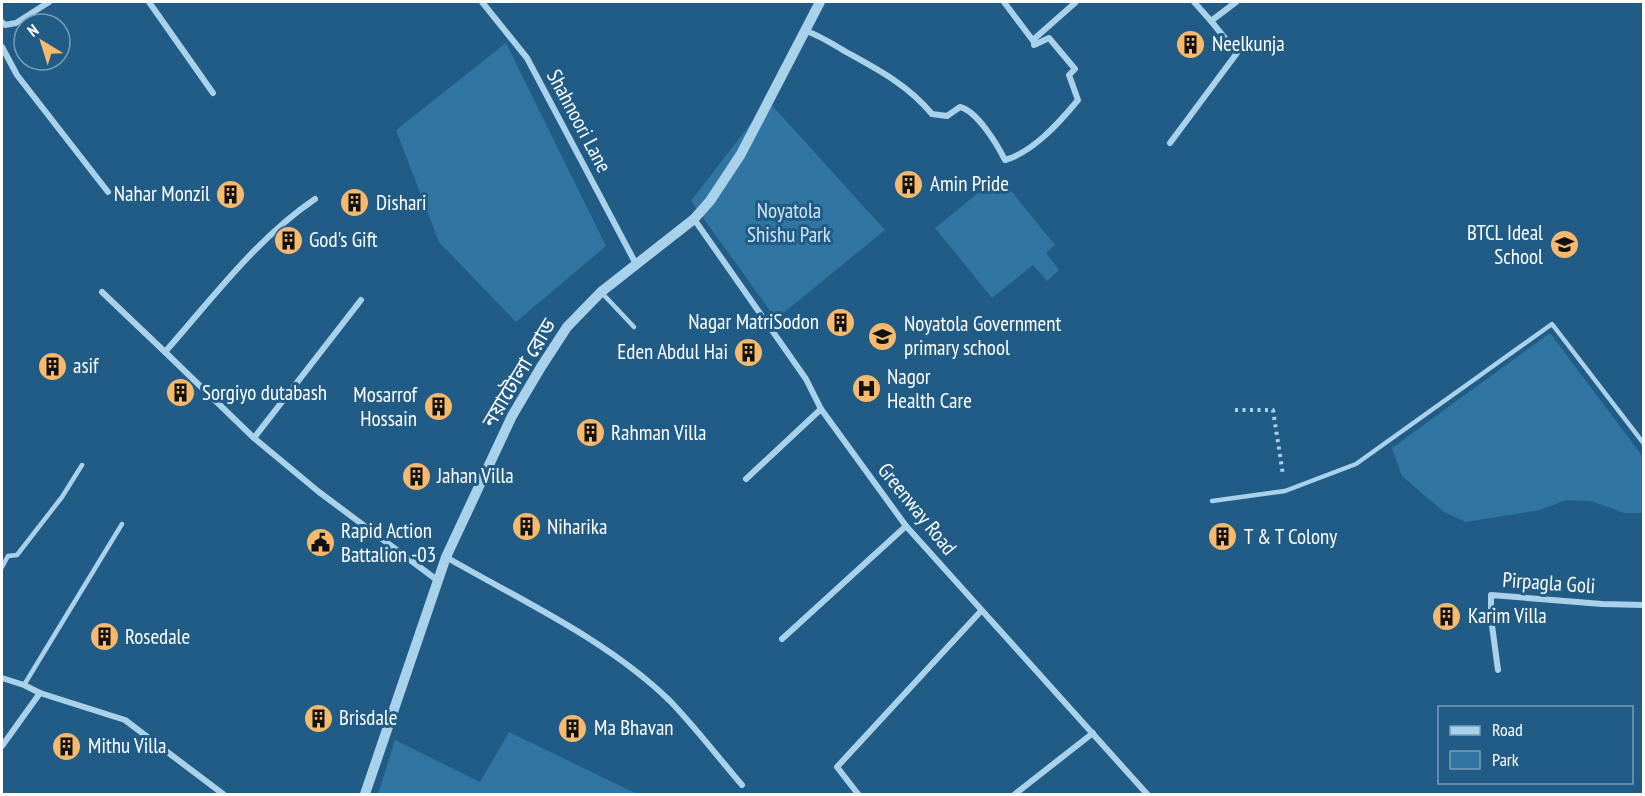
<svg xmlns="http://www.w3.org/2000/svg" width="1645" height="796" viewBox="0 0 1645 796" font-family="'PT Sans Narrow','Noto Sans Bengali',sans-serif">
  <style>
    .green { fill: #3175a2 }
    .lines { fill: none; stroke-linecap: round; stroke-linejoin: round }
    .path { stroke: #aad1ea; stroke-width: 4; stroke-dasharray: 3 4.5; stroke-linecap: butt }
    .service { stroke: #aad1ea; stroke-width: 4.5 }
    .minor { stroke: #aad1ea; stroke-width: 6 }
    .tertiary { stroke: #aad1ea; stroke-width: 10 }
    .labels { text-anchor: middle; stroke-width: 6; stroke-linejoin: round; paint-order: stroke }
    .poi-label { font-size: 21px; fill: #fff; stroke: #215c86; text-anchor: start }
    .street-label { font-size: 21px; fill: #fff; stroke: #215c86 }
    .park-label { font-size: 21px; fill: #cee7f7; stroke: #215c86 }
  </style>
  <rect width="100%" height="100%" fill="#215c86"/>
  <g class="green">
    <path d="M 506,43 L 606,246 L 516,322 L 439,242 L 396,130 Z"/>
    <path d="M 768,101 L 885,230 L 776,319 L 691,201 Z"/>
    <path d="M 999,176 L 1055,245 L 1046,253 L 1059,270 L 1047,281 L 1033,265 L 992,298 L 935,228 Z"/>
    <path d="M 1550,333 L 1643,457 L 1643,513 L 1624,513 L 1591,501 L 1566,500 L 1540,510 L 1466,522 L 1444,512 L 1402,476 L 1392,448 Z"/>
    <path d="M 509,732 L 637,794 L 378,794 L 395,740 L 480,782 Z"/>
  </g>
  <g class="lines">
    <path class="path" d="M 1235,410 L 1273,410 L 1283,475"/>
    <g class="service">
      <path d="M 601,292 L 634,327"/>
      <path d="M 1212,501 L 1285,491 L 1356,464 L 1552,324 L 1644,444"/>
      <path d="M 2,567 L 8,556 L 17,555 L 62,497 L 82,465"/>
      <path d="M 24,685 L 122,524"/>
    </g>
    <g class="minor">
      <path d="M 149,2 L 213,93"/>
      <path d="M 482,2 L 527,58 L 636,264"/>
      <path d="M 1004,2 L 1034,42"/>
      <path d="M 1194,2 L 1211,21 L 1236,2"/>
      <path d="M 2,22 L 5,25 L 16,23 L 49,2"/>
      <path d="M 806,31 C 821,36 834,45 848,53 C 879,70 909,86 932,114 L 947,116 L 960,107 C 977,111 997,144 1005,160 C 1033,152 1059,123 1078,100 L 1069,75 L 1075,69 L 1049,38 L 1034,45 L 1034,39 L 1076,2"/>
      <path d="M 2,47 L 17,75 L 108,192"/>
      <path d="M 1170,143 L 1237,53 L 1211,21"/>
      <path d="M 315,199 C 256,239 212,299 165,352 L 254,438 L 319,492 L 437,580"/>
      <path d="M 694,219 L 806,379 L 821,409 L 906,526 L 1147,794"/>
      <path d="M 102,292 L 165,352"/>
      <path d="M 254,438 L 361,300"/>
      <path d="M 746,479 L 821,409"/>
      <path d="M 446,557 C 520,600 608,640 670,701 C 695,727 718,757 742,785"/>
      <path d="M 782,639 L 906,526"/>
      <path d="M 1498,670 L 1491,618 L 1491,595 L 1602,604 L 1644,605"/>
      <path d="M 2,678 L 24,685 L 40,693 L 125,720 L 223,794"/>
      <path d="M 2,746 L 40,693"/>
      <path d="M 858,794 L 837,767 L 981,611"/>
      <path d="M 1015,794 L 1093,733"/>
    </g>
    <path class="tertiary" d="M 365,794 L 446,557 L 512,416 L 541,367 L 567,327 L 601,292 L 694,219 L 710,201 L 741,154 L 820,2"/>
  </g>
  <defs>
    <symbol id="building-disc" viewBox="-11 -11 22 22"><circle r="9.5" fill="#f7b96b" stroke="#215c86"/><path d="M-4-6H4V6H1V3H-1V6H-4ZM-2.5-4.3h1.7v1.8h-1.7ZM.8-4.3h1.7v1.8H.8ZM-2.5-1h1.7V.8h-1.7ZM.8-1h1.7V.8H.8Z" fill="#111"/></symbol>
    <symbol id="school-disc" viewBox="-11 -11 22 22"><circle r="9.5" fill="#f7b96b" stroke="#215c86"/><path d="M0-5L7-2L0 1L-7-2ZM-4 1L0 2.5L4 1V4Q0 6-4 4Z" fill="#111"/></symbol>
    <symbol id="hospital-disc" viewBox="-11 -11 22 22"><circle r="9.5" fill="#f7b96b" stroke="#215c86"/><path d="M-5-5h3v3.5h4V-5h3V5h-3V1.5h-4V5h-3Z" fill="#111"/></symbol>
    <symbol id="civic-disc" viewBox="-11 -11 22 22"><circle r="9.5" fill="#f7b96b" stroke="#215c86"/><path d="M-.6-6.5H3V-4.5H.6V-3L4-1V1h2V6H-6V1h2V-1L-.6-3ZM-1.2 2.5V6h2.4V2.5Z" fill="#111"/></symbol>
  </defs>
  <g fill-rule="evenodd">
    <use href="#building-disc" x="1174" y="28" width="33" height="33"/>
    <use href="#building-disc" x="892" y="168" width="33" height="33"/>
    <use href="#building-disc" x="214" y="178" width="33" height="33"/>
    <use href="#building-disc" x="338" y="186" width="33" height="33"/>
    <use href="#building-disc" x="272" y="224" width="33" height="33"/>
    <use href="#school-disc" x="1548" y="228" width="33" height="33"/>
    <use href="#building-disc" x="824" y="306" width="33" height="33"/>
    <use href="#school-disc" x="866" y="320" width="33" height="33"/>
    <use href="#building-disc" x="732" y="336" width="33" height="33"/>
    <use href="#building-disc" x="36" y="350" width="33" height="33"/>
    <use href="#hospital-disc" x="850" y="372" width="33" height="33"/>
    <use href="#building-disc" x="164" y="376" width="33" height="33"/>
    <use href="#building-disc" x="422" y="390" width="33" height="33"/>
    <use href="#building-disc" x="574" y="416" width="33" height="33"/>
    <use href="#building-disc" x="400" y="460" width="33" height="33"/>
    <use href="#building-disc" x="510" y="510" width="33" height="33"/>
    <use href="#building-disc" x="1206" y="520" width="33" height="33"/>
    <use href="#civic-disc" x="304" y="526" width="33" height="33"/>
    <use href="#building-disc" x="1430" y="600" width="33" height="33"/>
    <use href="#building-disc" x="88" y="620" width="33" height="33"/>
    <use href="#building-disc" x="302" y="702" width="33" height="33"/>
    <use href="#building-disc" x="556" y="712" width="33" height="33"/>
    <use href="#building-disc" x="50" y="730" width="33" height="33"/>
  </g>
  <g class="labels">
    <g class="poi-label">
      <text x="1212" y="51">Neelkunja</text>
      <text x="930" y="191">Amin Pride</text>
      <text x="210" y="201" text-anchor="end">Nahar Monzil</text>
      <text x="376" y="210">Dishari</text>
      <text x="1543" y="240" text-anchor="end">BTCL Ideal<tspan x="1543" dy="24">School</tspan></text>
      <text x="309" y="247">God's Gift</text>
      <text x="819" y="329" text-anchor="end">Nagar MatriSodon</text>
      <text x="904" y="331">Noyatola Government<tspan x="904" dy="24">primary school</tspan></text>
      <text x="728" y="359" text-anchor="end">Eden Abdul Hai</text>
      <text x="73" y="373">asif</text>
      <text x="887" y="384">Nagor<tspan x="887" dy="24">Health Care</tspan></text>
      <text x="202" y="400">Sorgiyo dutabash</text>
      <text x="417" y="402" text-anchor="end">Mosarrof<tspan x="417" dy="24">Hossain</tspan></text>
      <text x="611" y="440">Rahman Villa</text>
      <text x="437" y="483">Jahan Villa</text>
      <text x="547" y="534">Niharika</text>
      <text x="341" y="538">Rapid Action<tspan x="341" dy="24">Battalion -03</tspan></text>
      <text x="1244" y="544">T &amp; T Colony</text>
      <text x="1468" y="623">Karim Villa</text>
      <text x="125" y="644">Rosedale</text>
      <text x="339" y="725">Brisdale</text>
      <text x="594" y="735">Ma Bhavan</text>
      <text x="88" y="753">Mithu Villa</text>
    </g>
    <g class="street-label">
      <text transform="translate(579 121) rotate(62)" y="7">Shahnoori Lane</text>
      <text transform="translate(519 373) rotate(-59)" y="7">নয়াটোলা রোড</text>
      <text transform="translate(917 509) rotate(51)" y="7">Greenway Road</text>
      <text transform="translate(1549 583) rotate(4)" y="7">Pirpagla Goli</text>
    </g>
    <g class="park-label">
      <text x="789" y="218">Noyatola<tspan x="789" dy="24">Shishu Park</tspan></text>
    </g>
  </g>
  <rect width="1645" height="796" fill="none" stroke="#ffffff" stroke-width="6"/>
  <rect x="1438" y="706" width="195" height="78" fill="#215c86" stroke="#7a9db6" stroke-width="1.5"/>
  <rect x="1450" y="726" width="30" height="9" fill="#aad1ea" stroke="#7a9db6" stroke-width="1.5"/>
  <text x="1492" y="736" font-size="18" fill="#ffffff">Road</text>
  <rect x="1450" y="751" width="30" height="18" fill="#3175a2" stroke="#7a9db6" stroke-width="1.5"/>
  <text x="1492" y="766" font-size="18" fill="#ffffff">Park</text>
  <g transform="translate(42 42) rotate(322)"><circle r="28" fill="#215c86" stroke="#7a9db6" stroke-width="1.5"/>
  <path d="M0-4.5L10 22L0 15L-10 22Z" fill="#f7b96b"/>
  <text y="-9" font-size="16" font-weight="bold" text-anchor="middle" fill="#ffffff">N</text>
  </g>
</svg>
